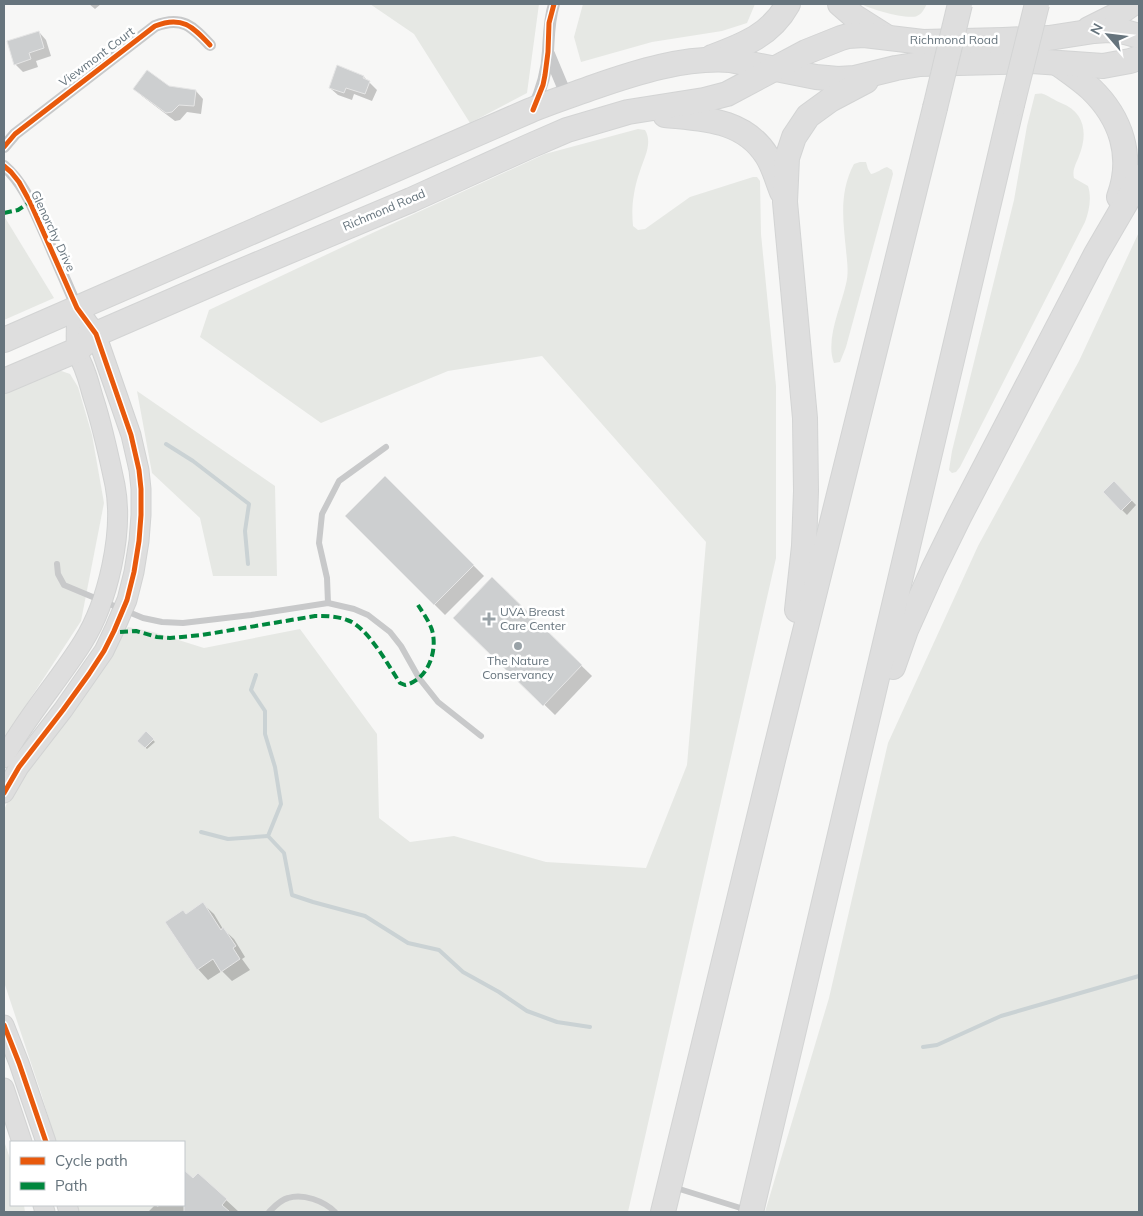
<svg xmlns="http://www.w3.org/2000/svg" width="1143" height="1216" viewBox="0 0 1143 1216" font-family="Mulish,sans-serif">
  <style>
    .green { fill: #e6e8e4 }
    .shadow { fill: #0003 }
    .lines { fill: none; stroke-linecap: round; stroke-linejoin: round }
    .stream { stroke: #cad2d4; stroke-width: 4 }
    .building { fill: #cdcfd0; stroke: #e6e6e6 }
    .secondary-casing { stroke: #d2d3d3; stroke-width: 21 }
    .highway-casing { stroke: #d3d4d4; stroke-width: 26 }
    .lane { stroke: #c8c9ca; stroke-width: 6 }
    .street { stroke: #c8c9ca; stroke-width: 12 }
    .secondary { stroke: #dedede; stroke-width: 19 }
    .highway { stroke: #dedede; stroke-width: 24 }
    .highway-bridge-casing { stroke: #d3d4d4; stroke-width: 26; stroke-linecap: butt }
    .highway-bridge { stroke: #dedede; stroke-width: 24 }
    .quiet { stroke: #00873e; stroke-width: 4; stroke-dasharray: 8 4; stroke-linecap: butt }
    .cycleway-casing { stroke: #fff; stroke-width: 8 }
    .cycleway { stroke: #e8590c; stroke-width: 5 }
    .poi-dot { fill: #99a2a7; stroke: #fff; stroke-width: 2 }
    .labels { text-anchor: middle; stroke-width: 5; stroke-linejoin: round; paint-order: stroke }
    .street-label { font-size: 12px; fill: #66747d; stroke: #fff }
    .poi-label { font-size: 12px; fill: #66747d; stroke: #fff; text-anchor: start }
  </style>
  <rect width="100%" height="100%" fill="#f7f7f6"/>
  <g class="green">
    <path d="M 370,4 L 539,4 L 527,93 L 470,123 L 414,34 Z"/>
    <path d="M 583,4 L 755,4 L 747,23 L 722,31 L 652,42 L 581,62 L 574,37 Z"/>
    <path d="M 861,4 L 927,4 C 924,9 922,14 917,16 C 907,20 870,9 861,4 Z"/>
    <path d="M 1035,94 C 1038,94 1041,93 1043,94 C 1047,95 1056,101 1061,103 C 1085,112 1088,134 1079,156 C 1076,164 1072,170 1074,178 L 1088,186 C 1092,198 1089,211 1085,222 L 960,467 L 956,472 L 952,473 L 949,470 L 952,451 L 1014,200 L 1027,126 Z"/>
    <path d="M 638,129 L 645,130 C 653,143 644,158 640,171 C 637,179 635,187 634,194 C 632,205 632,215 633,226 L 638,230 L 645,229 L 690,197 L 753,177 L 757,177 L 760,181 L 761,234 L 776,386 L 776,558 L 628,1212 L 76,1212 L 74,1205 L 184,1205 L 184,1142 L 56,1142 L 41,1093 L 4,982 L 4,810 L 10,796 L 118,640 L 128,627 L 153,632 L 204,648 L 300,629 L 377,734 L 379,818 L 410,842 L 454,836 L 546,862 L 646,868 L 687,765 L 706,542 L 542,356 L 448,371 L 321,423 L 200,337 L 209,310 L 368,235 L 545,154 Z"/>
    <path d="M 860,162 L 866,162 L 868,169 L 871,174 C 877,173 881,169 887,167 L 892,170 L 893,174 L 846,347 L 840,362 L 834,363 C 825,340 841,307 846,284 C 849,273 847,261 846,250 C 843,220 839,192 854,164 Z"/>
    <path d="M 4,216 L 54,298 L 4,320 Z"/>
    <path d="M 1139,232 L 1139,1212 L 765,1212 L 829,998 L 888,743 L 978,546 L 1079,361 Z"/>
    <path d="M 53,368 L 70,374 L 78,387 L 92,435 L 104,503 L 81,621 L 4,739 L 4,388 Z"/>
    <path d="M 137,391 L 275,486 L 277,576 L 213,576 L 200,518 L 152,473 Z"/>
    <path d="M 4,1141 L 11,1161 L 11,1205 L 24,1205 L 25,1212 L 4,1212 Z"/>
  </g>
  <g class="shadow">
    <path d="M 89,4 L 101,4 L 95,9 Z"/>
    <path d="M 39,32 L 46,40 L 51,56 L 36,61 L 38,67 L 23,72 L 15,64 Z"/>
    <path d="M 338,67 L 364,77 L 377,90 L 372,101 L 354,94 L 352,100 L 338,95 L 330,88 Z"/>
    <path d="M 168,87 L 196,91 L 203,99 L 201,114 L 187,112 L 180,120 L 175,121 L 142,96 L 134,88 Z"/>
    <path d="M 385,477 L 484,576 L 445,615 L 346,516 Z"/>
    <path d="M 1114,482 L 1136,505 L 1127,515 L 1104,492 Z"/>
    <path d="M 492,579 L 592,676 L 555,715 L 455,618 Z"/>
    <path d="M 146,733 L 155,742 L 147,749 L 138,741 Z"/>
    <path d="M 203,904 L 214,914 L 223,929 L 234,939 L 245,957 L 242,959 L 250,970 L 232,981 L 222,971 L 208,980 L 198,969 L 187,915 Z"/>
    <path d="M 186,1174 L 193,1180 L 198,1174 L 239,1212 L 148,1212 L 155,1205 L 158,1207 L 159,1205 L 184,1205 L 184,1177 Z"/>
  </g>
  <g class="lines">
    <g class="stream">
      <path d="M 166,444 L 193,461 L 249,504 L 245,531 L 248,564"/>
      <path d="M 256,675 L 251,690 L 265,711 L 265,734 L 275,767 L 281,804 L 268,836 L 284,853 L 292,895 L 313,902 L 365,916 L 408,943 L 439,950 L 463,972 L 499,992 L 527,1011 L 557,1022 L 590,1027"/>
      <path d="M 201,832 L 228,839 L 268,836"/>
      <path d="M 923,1047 L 937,1045 L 1001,1016 L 1139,976"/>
    </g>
  </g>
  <g class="building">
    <path d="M 39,31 L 44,48 L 29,53 L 31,59 L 14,65 L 7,41 Z"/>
    <path d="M 337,65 L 364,76 L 363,78 L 370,81 L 365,94 L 346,88 L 344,93 L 329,88 Z"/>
    <path d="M 147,70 L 169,86 L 196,90 L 194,106 L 179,105 L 172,112 L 166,113 L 133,89 Z"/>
    <path d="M 385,476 L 474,565 L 434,605 L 345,516 Z"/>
    <path d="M 1114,481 L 1132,500 L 1121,511 L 1103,492 Z"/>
    <path d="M 492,577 L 582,665 L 543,706 L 453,618 Z"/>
    <path d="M 146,731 L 154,739 L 145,748 L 137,741 Z"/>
    <path d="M 203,902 L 221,930 L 223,927 L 236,946 L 233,948 L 240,959 L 221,972 L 213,959 L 197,970 L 165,922 L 183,910 L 186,914 Z"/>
    <path d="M 184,1170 L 193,1178 L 198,1173 L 227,1199 L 222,1205 L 230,1212 L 184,1212 Z"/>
  </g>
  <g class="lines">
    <defs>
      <g id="secondary">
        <path d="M 4,758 C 26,717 58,682 83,642 C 108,602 124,532 115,485 C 109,457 103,428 94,400 C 91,391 89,381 85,371 C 83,364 78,357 77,350 C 75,340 77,320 77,308"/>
        <path d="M 4,793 L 19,767 L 63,710 L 104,651 L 115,628 L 127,600 L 134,572 L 139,541 L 141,515 L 141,489 L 139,470 L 131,435 L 96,334 L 77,308"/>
        <path d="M 4,1025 L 19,1063 L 46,1142"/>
        <path d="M 4,1088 L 22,1142"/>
        <path d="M 43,1205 L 45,1212"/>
        <path d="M 67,1205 L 69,1212"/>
      </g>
      <g id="highway">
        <path d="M 840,4 L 855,17 L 885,36"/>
        <path d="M 1089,29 L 1115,16 L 1132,4"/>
        <path d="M 712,57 C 744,45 771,35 788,4"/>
        <path d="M 1057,63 C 1068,71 1080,79 1091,89 C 1121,118 1134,156 1119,197"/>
        <path d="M 665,115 C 703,119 744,119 767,156 C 774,167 777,180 782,192"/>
        <path d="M 4,340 L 529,111 C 550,102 572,95 594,87 C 637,72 684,57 730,60 L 816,77 L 838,79 L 855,78 L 896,68 L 920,64 L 1032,61 L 1103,66 L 1130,61 L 1139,58"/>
        <path d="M 4,381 L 77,350 L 96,334 L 232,275 L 411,200 L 530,146 L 567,130 L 628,112 L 704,100 L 727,94 L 806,52 L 841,38 L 848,36 L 864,35 L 923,42 L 1003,40 L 1049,38 L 1094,31 L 1108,30 L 1125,32 L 1139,36"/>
        <path d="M 797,610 L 804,546 L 806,491 L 805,418 L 785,202 L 787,158 L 794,137 L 808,116 L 830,100 L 866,81"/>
        <path d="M 893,667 L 906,630 L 933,570 L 959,517 L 1096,254 L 1135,187 L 1139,177"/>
        <path d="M 663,1212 L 773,760 L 935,108"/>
        <path d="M 751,1212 L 1012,105"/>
      </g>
    </defs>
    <use href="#secondary" class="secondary-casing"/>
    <use href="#highway" class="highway-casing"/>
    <g class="lane">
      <path d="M 57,564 L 58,574 L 64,585 L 143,618 L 162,622 L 183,623 L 251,615 L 328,603 L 354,609 L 368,615 L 390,632 L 401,646 L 419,678 L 438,702 L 481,736"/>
      <path d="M 328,603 L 327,578 L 319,543 L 322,514 L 339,481 L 386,447"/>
      <path d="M 673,1187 L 747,1210"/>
      <path d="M 269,1212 C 274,1207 280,1200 288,1198 C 303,1193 324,1201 335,1212"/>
    </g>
    <g class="street">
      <path d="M 549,54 L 567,97"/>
      <path d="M 533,108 C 542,89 547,72 548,51 C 549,35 549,20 554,4"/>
      <path d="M 4,147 L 15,134 L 155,26 C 182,15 193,27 210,45"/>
      <path d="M 4,166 C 25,184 35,212 46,236 C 56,260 67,284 77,308"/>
    </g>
    <use href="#secondary" class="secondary"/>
    <use href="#highway" class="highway"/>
    <defs>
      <g id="highway-bridge">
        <path d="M 1012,105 L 1037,4"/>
        <path d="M 935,108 L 960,4"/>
      </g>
    </defs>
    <use href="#highway-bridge" class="highway-bridge-casing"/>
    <use href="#highway-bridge" class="highway-bridge"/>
    <g class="quiet">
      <path d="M 4,213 L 18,210 L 30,202"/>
      <path d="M 120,632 L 136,631 L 157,637 L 170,638 L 202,635 L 315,616 C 325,616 337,616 347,620 C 367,626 388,665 400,683 L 405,685 C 428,680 438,651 432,630 C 429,621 423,613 418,605"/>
    </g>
    <defs>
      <g id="cycleway">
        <path d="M 533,110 L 543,85 L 545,75 L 548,52 L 549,23 L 554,4"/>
        <path d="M 4,147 L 15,134 L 155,26 C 182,15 193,27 210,45"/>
        <path d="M 4,166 L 11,172 L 19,182 L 30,202 L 77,308 L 96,334 L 131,435 L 139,470 L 141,489 L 141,515 L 139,541 L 134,572 L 127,600 L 114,631 L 104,651 L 89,674 L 63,710 L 19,767 L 4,793"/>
        <path d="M 4,1025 L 19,1063 L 46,1142"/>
      </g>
    </defs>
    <use href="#cycleway" class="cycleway-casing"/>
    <use href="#cycleway" class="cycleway"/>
  </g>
  <g class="poi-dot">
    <path d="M486.5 611.5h5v5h5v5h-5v5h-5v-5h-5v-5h5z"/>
    <circle cx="518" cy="646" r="5"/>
  </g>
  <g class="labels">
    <g class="street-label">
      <text x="954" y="44">Richmond Road</text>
      <text transform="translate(97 57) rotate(-37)" y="4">Viewmont Court</text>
      <text transform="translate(384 210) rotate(-23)" y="4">Richmond Road</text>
      <text transform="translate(53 231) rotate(65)" y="4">Glenorchy Drive</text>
    </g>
    <g class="poi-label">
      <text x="500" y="616">UVA Breast<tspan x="500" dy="14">Care Center</tspan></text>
      <text x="518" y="665" text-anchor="middle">The Nature<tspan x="518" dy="14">Conservancy</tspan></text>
    </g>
  </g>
  <rect width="1143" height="1216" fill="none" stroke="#66747d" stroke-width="10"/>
  <rect x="10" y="1141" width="175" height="65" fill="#ffffff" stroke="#c2c7cb"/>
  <rect x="20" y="1157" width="25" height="8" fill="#e8590c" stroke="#c2c7cb"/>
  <text x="55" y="1166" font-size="15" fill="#66747d">Cycle path</text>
  <rect x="20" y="1182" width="25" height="8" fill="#00873e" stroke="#c2c7cb"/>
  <text x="55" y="1191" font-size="15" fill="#66747d">Path</text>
  <g transform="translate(1108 35) rotate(298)" stroke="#ffffff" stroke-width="4" paint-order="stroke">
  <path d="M0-4L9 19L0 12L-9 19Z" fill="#66747d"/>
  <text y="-8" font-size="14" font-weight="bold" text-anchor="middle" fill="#66747d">N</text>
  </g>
</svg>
